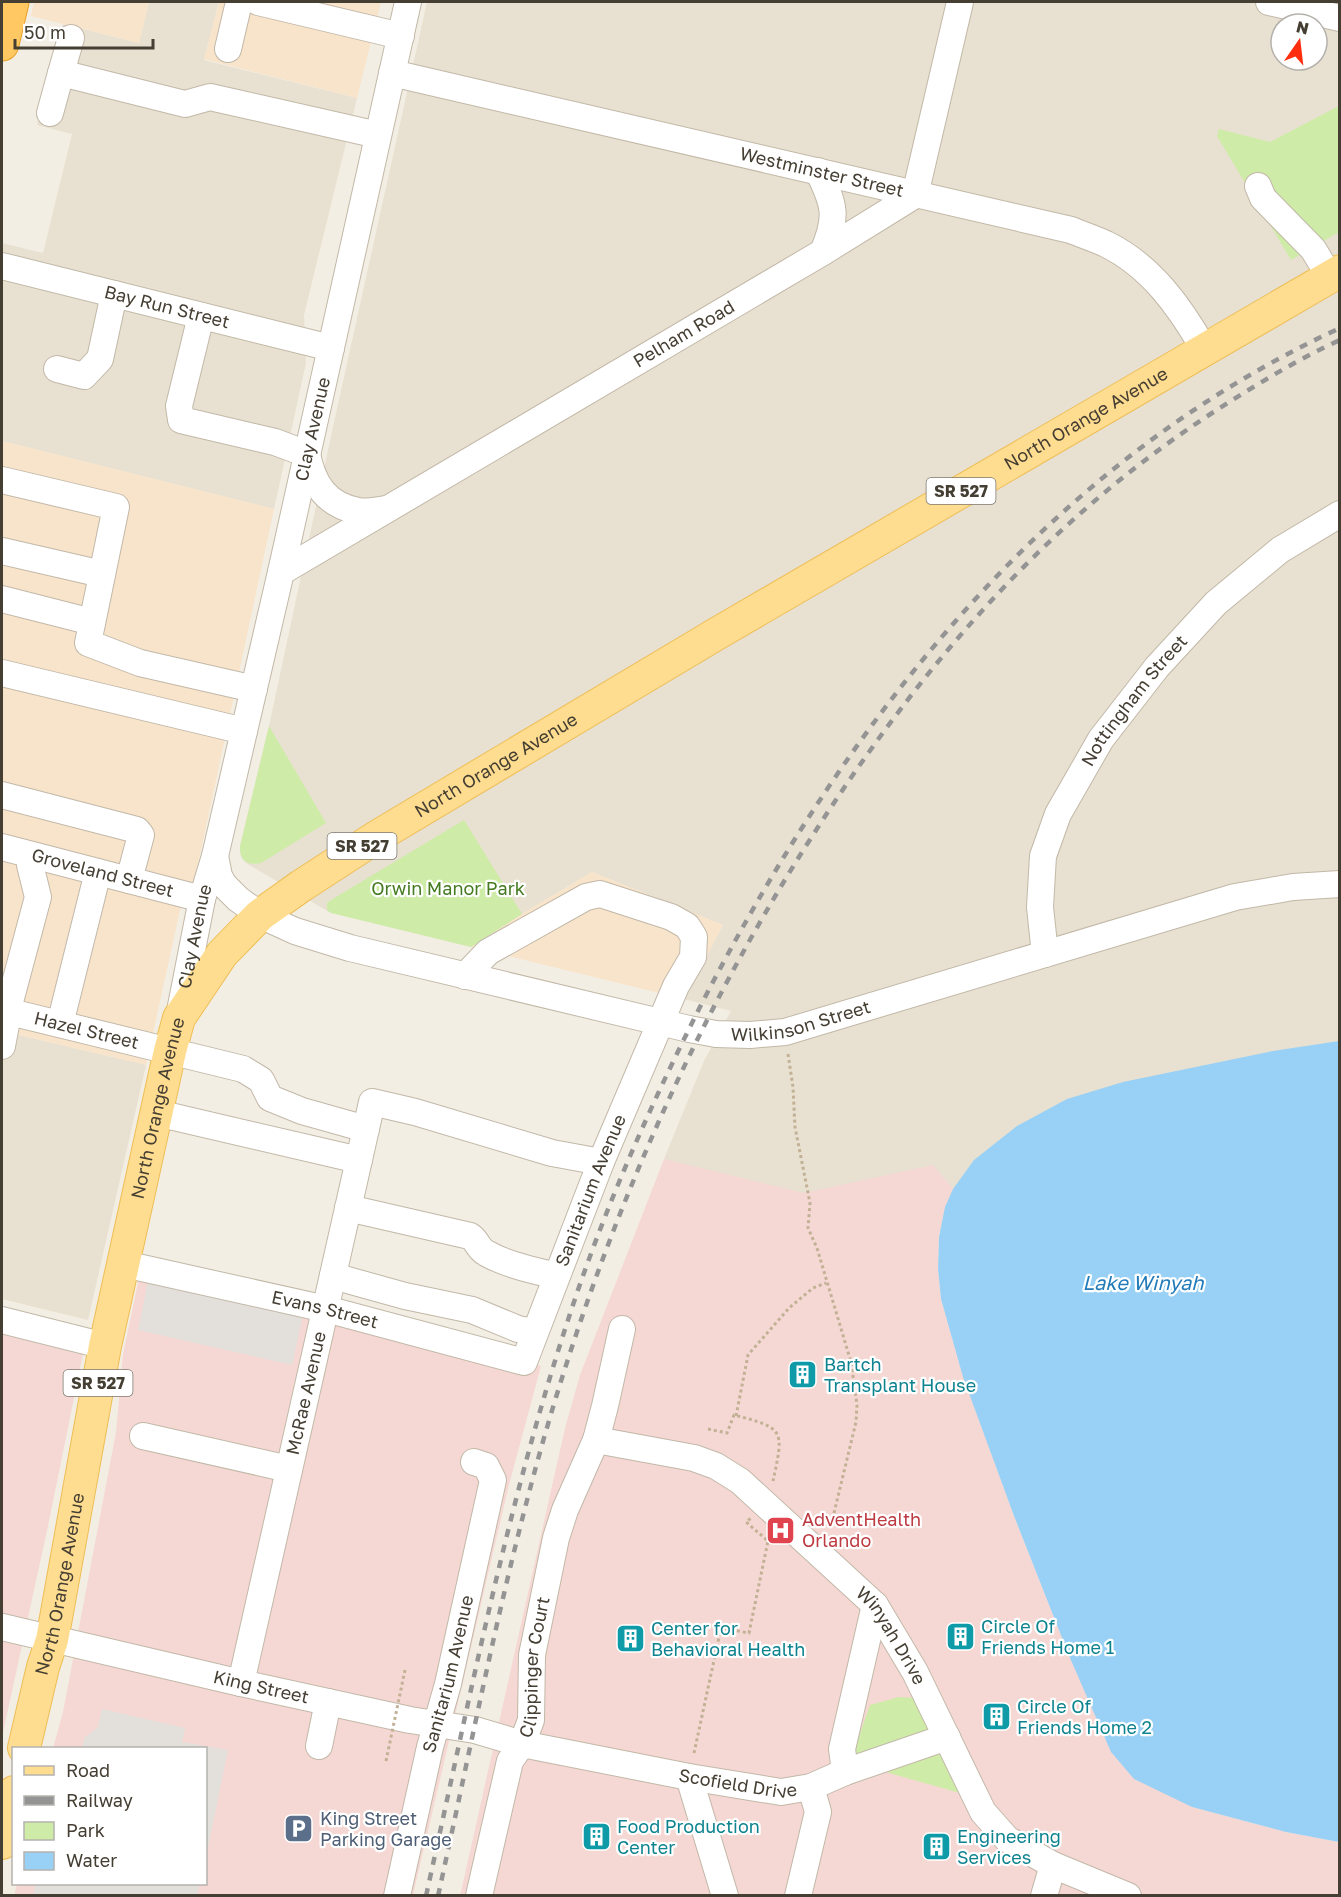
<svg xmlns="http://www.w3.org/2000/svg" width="1341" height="1897" viewBox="0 0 1341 1897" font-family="'Golos Text',sans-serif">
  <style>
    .residential { fill: #e8e0d0; fill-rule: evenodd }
    .commercial { fill: #f8e4cb }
    .medical { fill: #f5d8d4 }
    .green { fill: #ceeca7 }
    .parking { fill: #e3e0dc }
    .water { fill: #99d1f6 }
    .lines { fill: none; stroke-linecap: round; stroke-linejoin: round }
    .minor-casing { stroke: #c2b8a8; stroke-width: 28 }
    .major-casing { stroke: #eebe56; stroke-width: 34 }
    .highway-casing { stroke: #ea9f25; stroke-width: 35 }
    .path { stroke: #c2b195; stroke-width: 3; stroke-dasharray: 3 3; stroke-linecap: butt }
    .minor { stroke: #fff; stroke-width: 26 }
    .major { stroke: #ffdd90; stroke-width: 32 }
    .highway { stroke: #ffc862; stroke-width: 33 }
    .rail { stroke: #949494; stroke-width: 4.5; stroke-dasharray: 8 8; stroke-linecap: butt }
    .path-bridge { stroke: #c2b195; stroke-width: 3; stroke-dasharray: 3 3; stroke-linecap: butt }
    .labels { text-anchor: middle; stroke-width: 4.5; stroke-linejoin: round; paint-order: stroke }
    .shield { fill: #fff; stroke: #7d7870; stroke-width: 1.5 }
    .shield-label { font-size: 16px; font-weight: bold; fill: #453e33 }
    .street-label { font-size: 18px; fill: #453e33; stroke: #fff }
    .park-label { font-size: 18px; fill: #457b21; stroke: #fff }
    .culture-label { font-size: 18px; fill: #0d838f; stroke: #fff; text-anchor: start }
    .health-label { font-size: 18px; fill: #be3a42; stroke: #fff; text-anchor: start }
    .service-label { font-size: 18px; fill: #4e5e75; stroke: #fff; text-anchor: start }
    .water-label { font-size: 20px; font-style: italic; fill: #237cb9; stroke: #fff }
  </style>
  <rect width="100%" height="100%" fill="#f3eee3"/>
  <g class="residential">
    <path d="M 149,2 L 219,2 L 204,60 L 357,98 L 304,315 L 306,363 L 274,509 L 2,441 L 2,243 L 43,253 L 72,134 L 37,125 L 63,24 L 139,43 Z"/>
    <path d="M 427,2 L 1339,2 L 1339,1330 L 815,1200 L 664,1159 L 704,1061 L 731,1011 L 684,999 L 723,925 L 592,872 L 522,914 L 471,947 L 329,912 L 246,863 L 241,857 L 240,846 L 269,726 L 331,436 ZM 1281,24 L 1317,24 L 1317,60 L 1281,60 Z"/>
    <path d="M 2,1031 L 146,1065 L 88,1320 L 2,1299 Z"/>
  </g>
  <g class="commercial">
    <path d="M 34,2 L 149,2 L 139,43 L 31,16 Z"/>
    <path d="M 219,2 L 381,2 L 357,98 L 204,59 Z"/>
    <path d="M 2,441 L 274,509 L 195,878 L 180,910 L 146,1065 L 2,1031 Z"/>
    <path d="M 592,872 L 723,925 L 684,999 L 471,947 L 522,914 Z"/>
  </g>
  <g class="medical">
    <path d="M 664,1159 L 804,1193 L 933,1165 L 953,1189 L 945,1207 L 939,1236 L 938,1269 L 941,1299 L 963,1376 L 1014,1516 L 1070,1658 L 1192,1807 L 1286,1832 L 1339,1842 L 1339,1895 L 460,1896 L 565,1428 L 580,1375 Z"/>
    <path d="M 140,1273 L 541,1366 L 509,1485 L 413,1895 L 14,1896 L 17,1884 L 206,1884 L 206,1748 L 53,1748 L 63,1712 L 116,1432 L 123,1354 Z"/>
    <path d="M 2,1333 L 83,1354 L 48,1526 L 2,1737 Z"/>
  </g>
  <g class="green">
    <path d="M 1339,106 L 1339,232 L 1291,260 L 1217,136 L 1219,129 L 1270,142 Z"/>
    <path d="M 269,726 L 326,823 L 261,863 C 248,866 239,861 240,846 Z"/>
    <path d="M 464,820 L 522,914 L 471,947 L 331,913 L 327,910 L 327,903 L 331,900 Z"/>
    <path d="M 899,1697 L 917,1698 L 960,1793 L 850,1762 L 870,1705 Z"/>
  </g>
  <g class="parking">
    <path d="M 149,1276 L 304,1310 L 292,1365 L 138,1330 Z"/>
    <path d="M 102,1709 L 185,1728 L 182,1742 L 228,1750 L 206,1857 L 206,1748 L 82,1748 L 84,1738 L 98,1727 Z"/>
    <path d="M 36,1884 L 200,1884 L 197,1895 L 33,1895 Z"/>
  </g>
  <path class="water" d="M 1339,1041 L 1340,1041 L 1339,1842 L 1286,1832 L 1192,1807 L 1134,1779 L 1111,1752 L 1070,1658 L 1014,1516 L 963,1377 L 941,1299 L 938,1269 L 939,1237 L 945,1207 L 953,1189 L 974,1160 L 1017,1126 L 1067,1099 L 1123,1082 L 1273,1051 Z"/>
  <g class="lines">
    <defs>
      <g id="minor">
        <path d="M 258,2 L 401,36"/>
        <path d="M 1269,2 L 1340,18"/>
        <path d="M 228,49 L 239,2"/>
        <path d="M 61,73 L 71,38"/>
        <path id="s1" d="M 392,73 L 1071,230 C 1083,235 1095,239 1106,244 C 1151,266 1180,307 1204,349"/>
        <path d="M 50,113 L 61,73 L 185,104 L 210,97 L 378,135"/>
        <path d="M 818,171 C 835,205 838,217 823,252"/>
        <path d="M 1258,186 L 1263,198 L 1313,249 L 1330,277"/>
        <path id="s2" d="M 2,266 L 331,348"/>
        <path d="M 201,316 L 179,406 L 181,420 L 275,442 L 307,454 C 313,484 326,505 358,511 C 367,513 378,510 387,509"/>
        <path d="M 57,369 L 84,376 L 100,359 L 114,294"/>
        <path d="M 2,480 L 116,507 L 88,643 L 140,663 L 254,689"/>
        <path d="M 2,551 L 102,574"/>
        <path id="s3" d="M 281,572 L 823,252 L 915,195 L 960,2"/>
        <path d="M 2,599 L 92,622"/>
        <path d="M 2,673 L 244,731"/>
        <path d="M 2,795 L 137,830 L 141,835 L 129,880"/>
        <path id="s4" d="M 2,847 L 202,899"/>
        <path id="s5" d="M 215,856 L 219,876 L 224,885 L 238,899 L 260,915 L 295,931 L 350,948 L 689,1029 L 716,1034 L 750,1035 L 785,1032 L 1235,897 L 1293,887 L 1340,884"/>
        <path id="s6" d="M 1045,954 L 1040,907 L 1043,856 L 1058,814 L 1101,739 L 1157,667 L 1216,603 L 1280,550 L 1340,514"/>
        <path id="s7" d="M 2,1010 L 243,1069 L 261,1080 L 270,1098 L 302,1111 L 366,1129"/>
        <path id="s8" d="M 180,1011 L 202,899 L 215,856 L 281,572 L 408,2"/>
        <path d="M 60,1024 L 98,872"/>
        <path d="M 2,1046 L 11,998 L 38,897 L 30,865 L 31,855"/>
        <path d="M 157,1113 L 359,1160"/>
        <path d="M 348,1208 L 470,1236 C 477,1240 478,1249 486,1253 C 507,1265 533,1270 556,1276"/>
        <path id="s9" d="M 124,1264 L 326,1309 L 524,1362 L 601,1162 L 676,986 L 693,957 L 694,937 L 687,926 L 671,917 L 600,894 L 586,897 L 488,952 L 465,976"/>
        <path d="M 333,1276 L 405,1296 L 472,1310 L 518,1329 L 534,1332"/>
        <path d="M 2,1320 L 105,1346"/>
        <path d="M 143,1436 L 289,1469"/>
        <path id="s10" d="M 596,1440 L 694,1458 L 716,1466 L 740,1481 L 875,1605 L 915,1672 L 983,1812 L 1007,1839 L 1053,1865 L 1128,1896"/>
        <path id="s11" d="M 2,1627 L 241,1683 L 410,1720 L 475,1730 L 522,1744 L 689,1777 L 781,1792 L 811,1787 L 845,1772 L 947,1737"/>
        <path id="s12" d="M 241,1683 L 372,1102 L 415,1112 L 552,1153 L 601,1162"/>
        <path d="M 319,1746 L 328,1702"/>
        <path d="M 845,1772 L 842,1749 L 875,1605"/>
        <path d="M 689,1777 L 725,1896"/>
        <path id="s13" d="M 397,1896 L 430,1747 L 448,1684 L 493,1480 L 486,1466 L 474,1462"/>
        <path id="s14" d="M 479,1896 L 510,1761 L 522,1744 L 531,1720 L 532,1655 L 556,1538 L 565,1510 L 596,1440 L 605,1406 L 622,1329"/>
        <path d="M 798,1896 L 818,1812 L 811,1787"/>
        <path d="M 1044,1896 L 1053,1865"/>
      </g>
      <g id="major">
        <path id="s15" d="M 24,1748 L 43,1667 L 52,1640 L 105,1346 L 170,1051 L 179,1018 L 222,954 L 260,915 L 301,886 L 378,836 L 718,633 L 1340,271"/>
        <path d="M 2,1843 L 14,1792"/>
      </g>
      <path id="highway" d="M 2,44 L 12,2"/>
    </defs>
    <use href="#minor" class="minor-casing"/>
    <use href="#major" class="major-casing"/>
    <use href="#highway" class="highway-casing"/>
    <g class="path">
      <path d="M 788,1054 L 793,1087 L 795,1127 L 810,1203 L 808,1228 L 817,1248 L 851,1362 L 857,1405 L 856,1422 L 833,1517"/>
      <path d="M 736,1416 L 748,1355 L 789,1308 L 813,1288 L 826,1283"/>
      <path d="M 708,1429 L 727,1433 L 734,1415 C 785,1428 784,1430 773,1481"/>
      <path d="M 694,1753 L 721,1628 L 749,1633 L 768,1541 L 746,1522 L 751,1518"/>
    </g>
    <use href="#minor" class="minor"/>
    <use href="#major" class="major"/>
    <use href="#highway" class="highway"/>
    <g class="rail">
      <path d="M 426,1896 C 469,1702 507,1505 569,1317 C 604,1209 651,1104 702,1003 C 848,720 1044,465 1340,328"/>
      <path d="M 438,1896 C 475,1729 507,1557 557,1394 C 616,1202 697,1019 804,849 C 912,678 1038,527 1209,415 C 1251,388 1294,361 1340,340"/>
    </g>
    <path class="path-bridge" d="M 386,1761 L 405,1670"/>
  </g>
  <defs>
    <symbol id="building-square" viewBox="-11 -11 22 22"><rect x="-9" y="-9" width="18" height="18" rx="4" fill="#0f9aa8" stroke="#fff"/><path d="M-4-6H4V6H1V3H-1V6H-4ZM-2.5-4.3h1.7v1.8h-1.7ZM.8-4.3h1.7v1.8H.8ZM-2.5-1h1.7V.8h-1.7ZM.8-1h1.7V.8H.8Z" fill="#fff"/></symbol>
    <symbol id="hospital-square" viewBox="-11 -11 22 22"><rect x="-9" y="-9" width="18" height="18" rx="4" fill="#e0444e" stroke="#fff"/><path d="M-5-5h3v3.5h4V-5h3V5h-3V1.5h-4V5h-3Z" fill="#fff"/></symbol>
    <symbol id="parking-square" viewBox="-11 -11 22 22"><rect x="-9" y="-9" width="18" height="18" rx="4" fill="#5c6f8a" stroke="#fff"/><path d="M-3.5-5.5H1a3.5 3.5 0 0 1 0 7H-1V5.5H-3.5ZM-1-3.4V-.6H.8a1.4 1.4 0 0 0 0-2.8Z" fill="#fff"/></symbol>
  </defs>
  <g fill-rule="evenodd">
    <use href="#building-square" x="786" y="1358" width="33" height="33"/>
    <use href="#hospital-square" x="764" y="1514" width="33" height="33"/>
    <use href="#building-square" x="944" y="1620" width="33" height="33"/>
    <use href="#building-square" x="614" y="1622" width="33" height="33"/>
    <use href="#building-square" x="980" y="1700" width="33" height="33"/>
    <use href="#parking-square" x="282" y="1812" width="33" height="33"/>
    <use href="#building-square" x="580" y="1820" width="33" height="33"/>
    <use href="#building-square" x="920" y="1830" width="33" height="33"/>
  </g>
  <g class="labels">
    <g class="shield">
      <rect x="926.5" y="478" width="69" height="26" rx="4.5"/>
      <rect x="327.5" y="833" width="69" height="26" rx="4.5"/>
      <rect x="63.5" y="1370" width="69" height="26" rx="4.5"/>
    </g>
    <g class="shield-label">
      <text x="961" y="497">SR 527</text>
      <text x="362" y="852">SR 527</text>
      <text x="98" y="1389">SR 527</text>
    </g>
    <g class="street-label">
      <text dy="6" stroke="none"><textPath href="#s1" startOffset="441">Westminster Street</textPath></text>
      <text dy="6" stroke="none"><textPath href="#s2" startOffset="170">Bay Run Street</textPath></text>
      <text dy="6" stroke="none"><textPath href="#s3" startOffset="468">Pelham Road</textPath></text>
      <text dy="6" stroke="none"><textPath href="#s15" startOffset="1842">North Orange Avenue</textPath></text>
      <text dy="6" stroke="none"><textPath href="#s8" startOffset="597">Clay Avenue</textPath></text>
      <text dy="6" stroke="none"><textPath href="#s6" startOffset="280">Nottingham Street</textPath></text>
      <text dy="6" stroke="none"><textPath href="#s15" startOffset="1158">North Orange Avenue</textPath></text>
      <text dy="6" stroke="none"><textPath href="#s4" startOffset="104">Groveland Street</textPath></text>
      <text dy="6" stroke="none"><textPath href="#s8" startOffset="76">Clay Avenue</textPath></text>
      <text dy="6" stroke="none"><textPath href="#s5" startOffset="636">Wilkinson Street</textPath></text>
      <text dy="6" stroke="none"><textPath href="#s7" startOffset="87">Hazel Street</textPath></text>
      <text dy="6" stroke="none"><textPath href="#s15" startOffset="654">North Orange Avenue</textPath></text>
      <text dy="6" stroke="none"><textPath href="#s9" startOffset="596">Sanitarium Avenue</textPath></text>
      <text dy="6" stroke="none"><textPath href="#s9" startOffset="206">Evans Street</textPath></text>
      <text dy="6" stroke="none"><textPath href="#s12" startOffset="297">McRae Avenue</textPath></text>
      <text dy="6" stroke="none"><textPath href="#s15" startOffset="168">North Orange Avenue</textPath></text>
      <text dy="6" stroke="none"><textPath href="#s10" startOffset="369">Winyah Drive</textPath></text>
      <text dy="6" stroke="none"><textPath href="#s14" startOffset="238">Clippinger Court</textPath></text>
      <text dy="6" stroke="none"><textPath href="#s13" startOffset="228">Sanitarium Avenue</textPath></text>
      <text dy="6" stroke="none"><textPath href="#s11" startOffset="266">King Street</textPath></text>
      <text dy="6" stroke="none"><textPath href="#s11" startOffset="753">Scofield Drive</textPath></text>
    </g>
    <g class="park-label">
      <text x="448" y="895">Orwin Manor Park</text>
    </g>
    <g class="culture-label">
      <text x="824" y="1371">Bartch<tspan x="824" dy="21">Transplant House</tspan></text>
      <text x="981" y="1633">Circle Of<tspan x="981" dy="21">Friends Home 1</tspan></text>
      <text x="651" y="1635">Center for<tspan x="651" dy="21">Behavioral Health</tspan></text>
      <text x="1017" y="1713">Circle Of<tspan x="1017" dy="21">Friends Home 2</tspan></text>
      <text x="617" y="1833">Food Production<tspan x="617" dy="21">Center</tspan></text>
      <text x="957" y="1843">Engineering<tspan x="957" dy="21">Services</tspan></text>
    </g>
    <g class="health-label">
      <text x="802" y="1526">AdventHealth<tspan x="802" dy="21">Orlando</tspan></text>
    </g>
    <g class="service-label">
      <text x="320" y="1825">King Street<tspan x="320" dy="21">Parking Garage</tspan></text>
    </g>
    <g class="water-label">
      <text x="1143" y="1290">Lake Winyah</text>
    </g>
  </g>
  <rect width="1341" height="1897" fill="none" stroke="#453e33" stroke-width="6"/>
  <rect x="12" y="1747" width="195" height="138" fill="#ffffff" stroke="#b5b2ad" stroke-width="1.5"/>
  <rect x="24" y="1766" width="30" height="9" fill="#ffdd90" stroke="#b5b2ad" stroke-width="1.5"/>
  <text x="66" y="1777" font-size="18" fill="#453e33">Road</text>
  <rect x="24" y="1796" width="30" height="9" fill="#949494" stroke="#b5b2ad" stroke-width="1.5"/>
  <text x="66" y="1807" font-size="18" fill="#453e33">Railway</text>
  <rect x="24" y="1822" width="30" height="18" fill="#ceeca7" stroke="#b5b2ad" stroke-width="1.5"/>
  <text x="66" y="1837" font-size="18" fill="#453e33">Park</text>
  <rect x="24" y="1852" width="30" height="18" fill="#99d1f6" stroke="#b5b2ad" stroke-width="1.5"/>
  <text x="66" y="1867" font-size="18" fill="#453e33">Water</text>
  <g transform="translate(1299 42) rotate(14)"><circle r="28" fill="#ffffff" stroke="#b5b2ad" stroke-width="1.5"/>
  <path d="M0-4.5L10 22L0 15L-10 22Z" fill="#ff2e0e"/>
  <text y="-9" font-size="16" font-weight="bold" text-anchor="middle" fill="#453e33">N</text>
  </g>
  <path d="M15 39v9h138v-9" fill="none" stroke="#453e33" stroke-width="3"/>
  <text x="24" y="39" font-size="18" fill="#453e33" stroke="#ffffff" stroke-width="4.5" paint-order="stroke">50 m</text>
</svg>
